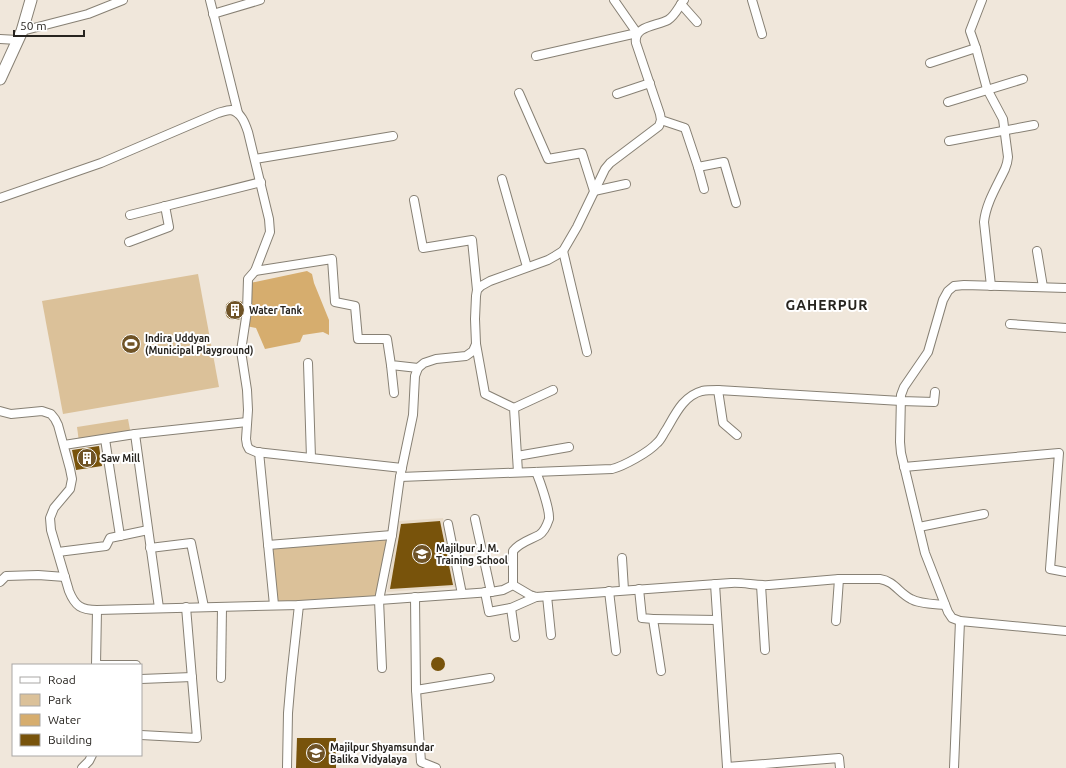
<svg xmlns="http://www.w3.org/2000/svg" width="1066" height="768" viewBox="0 0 1066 768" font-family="Ubuntu,sans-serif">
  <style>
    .built { fill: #e8dbc9 }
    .green { fill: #dbc199 }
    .water { fill: #d6ad6e }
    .building { fill: #78530b }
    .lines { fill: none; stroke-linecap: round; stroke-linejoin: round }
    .street-casing { stroke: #878074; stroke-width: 10 }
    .secondary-casing { stroke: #878074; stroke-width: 13 }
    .street { stroke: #fff; stroke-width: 8 }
    .secondary { stroke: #fff; stroke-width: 11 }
    .labels { text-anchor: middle; stroke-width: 4; stroke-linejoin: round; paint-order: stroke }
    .poi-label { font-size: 10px; font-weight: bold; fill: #27241f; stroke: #fff; text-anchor: start }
    .district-label { font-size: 14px; font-weight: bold; letter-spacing: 1px; fill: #27241f; stroke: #fff }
  </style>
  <rect width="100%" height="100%" fill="#f0e7db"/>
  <path class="built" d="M 443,518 L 456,587 L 387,592 L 399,521 Z"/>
  <g class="green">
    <path d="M 198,274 L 219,387 L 63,414 L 42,301 Z"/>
    <path d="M 128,419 L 131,435 L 79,442 L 77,427 Z"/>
    <path d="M 392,535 L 379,600 L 274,605 L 268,546 Z"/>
  </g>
  <path class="water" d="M 307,271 L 312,274 L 314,283 L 329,320 L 329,335 L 323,332 L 303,335 L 300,342 L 265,349 L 256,328 L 246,326 L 250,283 Z"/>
  <g class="building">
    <path d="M 234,300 L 239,301 L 242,302 L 240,319 L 238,320 L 230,319 L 227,317 L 225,312 L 226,305 L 229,302 Z"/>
    <path d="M 99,446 L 102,466 L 76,470 L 72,450 Z"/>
    <path d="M 440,521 L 453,585 L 390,589 L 401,524 Z"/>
    <circle cx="438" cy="664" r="7"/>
    <path d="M 297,738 L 336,738 L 336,768 L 296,768 Z"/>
  </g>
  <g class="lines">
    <defs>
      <g id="street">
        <path d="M 210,0 L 238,113"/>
        <path d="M 752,0 L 762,34"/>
        <path d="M 982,0 L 970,31 L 976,48 L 987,89 L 1003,119 L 1008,157 L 1007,163 L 1005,169 C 997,186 986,203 984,222 L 991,286"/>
        <path d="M 681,4 L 697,22"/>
        <path d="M 213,14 L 260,0"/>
        <path d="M 22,31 L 88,14 L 123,0"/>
        <path d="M 0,39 L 18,40"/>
        <path d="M 536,56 L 637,33 L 614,0"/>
        <path d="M 930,63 L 976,48"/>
        <path d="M 519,93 L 548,159 L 582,153 L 594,191 L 626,184"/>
        <path d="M 617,94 L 650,83"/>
        <path d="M 948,102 L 1023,79"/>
        <path d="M 661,120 L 685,128 L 698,167 L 724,162 L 736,203"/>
        <path d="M 949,141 L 1034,125"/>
        <path d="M 255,159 L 393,136"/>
        <path d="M 698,167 L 704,189"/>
        <path d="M 502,179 L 527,267"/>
        <path d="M 0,198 L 101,163 L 218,113 C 222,112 227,110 231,110 C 241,112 245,123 248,132 L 269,219 L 270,232 L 255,271 L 248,279 L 247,311 L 241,351 L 247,390 L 248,410 L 246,439 L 247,445 L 249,449 L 256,452 L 402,468"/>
        <path d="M 414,200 L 423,248 L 472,240 L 477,290"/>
        <path d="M 130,215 L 261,182"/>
        <path d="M 129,242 L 169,227 L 165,206"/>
        <path d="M 563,251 L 587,352"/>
        <path d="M 1037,251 L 1043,287"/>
        <path d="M 255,271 L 332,259 L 335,302 L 355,306 L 358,339 L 387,339 L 391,365 L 418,368"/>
        <path d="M 1066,288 L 964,285 L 954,286 L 948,291 L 943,300 L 928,352 L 904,387 L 901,395 L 900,442 L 901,453 L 925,553 L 948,612 L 952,618 L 960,621 L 1066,631"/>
        <path d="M 1010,324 L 1066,328"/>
        <path d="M 476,344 L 485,394 L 514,408 L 518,472"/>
        <path d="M 308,363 L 311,458"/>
        <path d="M 391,365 L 394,393"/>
        <path d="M 718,390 L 723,423 L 737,435"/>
        <path d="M 514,408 L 553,390"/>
        <path d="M 0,411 L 11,414 L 42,411 L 51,414 L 55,419 L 58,425 L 70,469 L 72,479 L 70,489 L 54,508 L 50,518 L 51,530 L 69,591 C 75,606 81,610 97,610 L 299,605 L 379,600 L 392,535 L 400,477 L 413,415 L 415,376 L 418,368 L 424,363 L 436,359 L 466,356 L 473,351 L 476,344 L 475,319 L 476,296 L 477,290 L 481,286 L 490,281 L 548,260 L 555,256 L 563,251 L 577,227 L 605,169 L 610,163 L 659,126 L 661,120 L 660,114 L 636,43 C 633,26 657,26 668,20 C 675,16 679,6 684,0"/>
        <path d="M 135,434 L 159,608"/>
        <path d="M 105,439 L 120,536"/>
        <path d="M 64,445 L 135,434 L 247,422"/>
        <path d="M 259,452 L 274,605"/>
        <path d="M 517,456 L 569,447"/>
        <path d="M 904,467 L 1059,453 L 1050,569 L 1066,572"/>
        <path d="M 400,477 L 612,469 C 624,466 649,452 657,443 C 661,440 663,434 666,430 C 675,415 683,396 702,391 C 707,390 713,390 718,390 L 901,401 L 934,402 L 935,392"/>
        <path d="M 475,519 L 491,592"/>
        <path d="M 448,524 L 462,594"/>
        <path d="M 919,527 L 984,514"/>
        <path d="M 268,545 L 392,535"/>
        <path d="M 150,548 L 191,543 L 204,607"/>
        <path d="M 58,552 L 106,546 L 110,538 L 148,530"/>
        <path d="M 622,558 L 624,590"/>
        <path d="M 0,582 L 6,576 L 38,575 L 65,577"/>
        <path d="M 715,584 L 727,767"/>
        <path d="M 513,585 L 513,551 C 520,542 530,540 539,535 C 544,532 547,525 549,519 C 550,510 540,481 536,472"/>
        <path d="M 761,585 L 765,650"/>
        <path d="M 639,589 L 642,618 L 653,619 L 661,671"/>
        <path d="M 609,591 L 616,651"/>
        <path d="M 485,592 L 489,612 L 511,608 L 536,597"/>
        <path d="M 547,596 L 551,635"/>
        <path d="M 415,597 L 416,690 L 421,762 L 436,768"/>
        <path d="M 511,608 L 515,637"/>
        <path d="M 653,619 L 717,620"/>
        <path d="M 836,621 L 839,579"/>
        <path d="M 96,665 L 97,610"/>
        <path d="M 96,665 L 136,665"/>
        <path d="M 382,668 L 379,600 L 491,592 L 503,590 L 513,585 L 530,595 L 536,597 L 731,583 C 744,582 756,586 769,585 L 839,579 L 880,579 C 894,581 899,593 911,599 C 919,604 935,604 945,605"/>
        <path d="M 221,678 L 222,607"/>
        <path d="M 141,679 L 192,677"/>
        <path d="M 416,690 L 490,678"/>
        <path d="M 141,735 L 197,738 L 186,607"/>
        <path d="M 82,768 L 89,761 L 92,755"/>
        <path d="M 287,768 L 288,713 L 291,678 L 299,605"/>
        <path d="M 727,768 L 727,767 L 839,758 L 840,768"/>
        <path d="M 954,768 L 960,621"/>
      </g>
      <path id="secondary" d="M 0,79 L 22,31 L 31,0"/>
    </defs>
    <use href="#street" class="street-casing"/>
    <use href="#secondary" class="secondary-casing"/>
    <use href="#street" class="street"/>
    <use href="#secondary" class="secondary"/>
  </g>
  <defs>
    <symbol id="building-disc" viewBox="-11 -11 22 22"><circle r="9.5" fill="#6f5326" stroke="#fff"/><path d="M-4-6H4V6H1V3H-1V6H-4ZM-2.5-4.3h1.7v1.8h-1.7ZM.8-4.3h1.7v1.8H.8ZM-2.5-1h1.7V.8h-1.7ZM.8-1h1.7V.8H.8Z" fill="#fff"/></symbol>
    <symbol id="stadium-disc" viewBox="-11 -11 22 22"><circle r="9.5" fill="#6f5326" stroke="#fff"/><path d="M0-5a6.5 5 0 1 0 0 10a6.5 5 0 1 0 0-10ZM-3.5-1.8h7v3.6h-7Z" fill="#fff"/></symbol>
    <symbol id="school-disc" viewBox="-11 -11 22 22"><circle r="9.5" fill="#6f5326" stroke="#fff"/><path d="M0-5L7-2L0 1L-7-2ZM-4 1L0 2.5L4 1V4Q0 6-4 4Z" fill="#fff"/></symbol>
  </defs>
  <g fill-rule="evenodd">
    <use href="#building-disc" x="224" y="299" width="22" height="22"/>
    <use href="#stadium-disc" x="120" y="333" width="22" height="22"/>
    <use href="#building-disc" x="76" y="447" width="22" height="22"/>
    <use href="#school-disc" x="411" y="543" width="22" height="22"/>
    <use href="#school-disc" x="305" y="742" width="22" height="22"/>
  </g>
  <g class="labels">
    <g class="poi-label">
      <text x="249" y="314">Water Tank</text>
      <text x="145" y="342">Indira Uddyan<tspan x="145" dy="12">(Municipal Playground)</tspan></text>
      <text x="101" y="462">Saw Mill</text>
      <text x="436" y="552">Majilpur J. M.<tspan x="436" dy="12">Training School</tspan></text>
      <text x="330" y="751">Majilpur Shyamsundar<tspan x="330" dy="12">Balika Vidyalaya</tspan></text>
    </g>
    <g class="district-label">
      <text x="827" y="310">GAHERPUR</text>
    </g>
  </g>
  <rect x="12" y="664" width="130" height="92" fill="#ffffff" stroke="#a9a7a5"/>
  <rect x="20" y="677" width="20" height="6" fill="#ffffff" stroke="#a9a7a5"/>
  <text x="48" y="684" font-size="12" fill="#27241f">Road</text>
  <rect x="20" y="694" width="20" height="12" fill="#dbc199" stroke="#a9a7a5"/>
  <text x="48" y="704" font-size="12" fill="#27241f">Park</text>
  <rect x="20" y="714" width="20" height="12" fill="#d6ad6e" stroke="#a9a7a5"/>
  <text x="48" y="724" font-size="12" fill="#27241f">Water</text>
  <rect x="20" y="734" width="20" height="12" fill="#78530b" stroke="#a9a7a5"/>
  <text x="48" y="744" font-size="12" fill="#27241f">Building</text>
  <path d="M14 30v6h70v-6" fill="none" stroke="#27241f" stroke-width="2"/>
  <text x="20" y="30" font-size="12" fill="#27241f" stroke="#ffffff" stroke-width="3" paint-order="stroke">50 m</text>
</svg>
